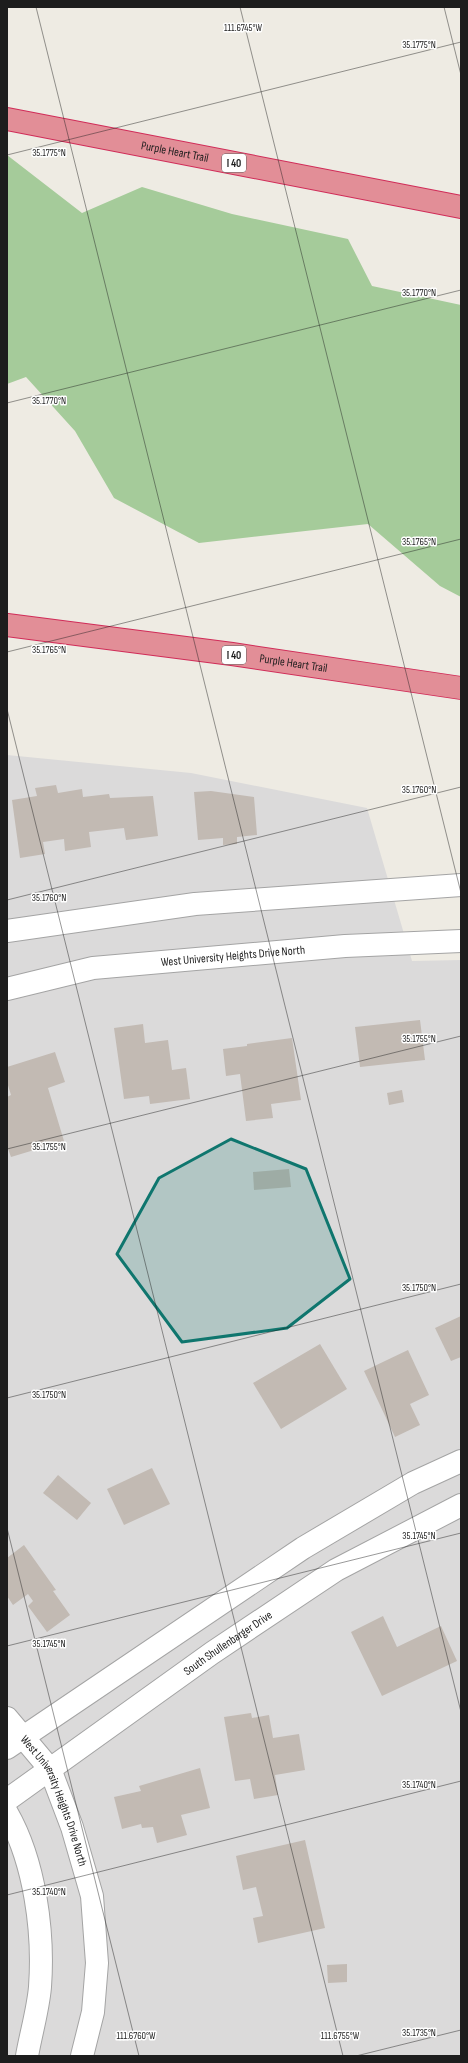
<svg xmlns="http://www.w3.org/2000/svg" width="468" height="2063" viewBox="0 0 468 2063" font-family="'Sofia Sans Condensed',sans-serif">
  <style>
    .residential { fill: #dbdada }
    .forest { fill: #a5cb9a }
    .building { fill: #c2bab3 }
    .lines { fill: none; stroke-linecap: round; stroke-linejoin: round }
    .minor-casing { stroke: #a4a4a4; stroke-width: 24 }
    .tertiary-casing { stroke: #a4a4a4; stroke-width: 24 }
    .motorway-casing { stroke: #d02c58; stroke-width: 24 }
    .minor { stroke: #fff; stroke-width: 22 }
    .tertiary { stroke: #fff; stroke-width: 22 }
    .motorway { stroke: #e28e97; stroke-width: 22 }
    .marked { fill: #0f766e; fill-opacity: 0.2; stroke: #0f766e; stroke-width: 3; stroke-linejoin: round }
    .ticks { fill: none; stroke: #1d1d1d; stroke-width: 1; stroke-opacity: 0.45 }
    .labels { text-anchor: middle; stroke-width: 3; stroke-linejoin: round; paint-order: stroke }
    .shield { fill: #fff; stroke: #616161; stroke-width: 1 }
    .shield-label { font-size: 11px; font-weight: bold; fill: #1d1d1d }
    .street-label { font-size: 12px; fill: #1d1d1d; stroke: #fff }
    .ticks-label { font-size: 10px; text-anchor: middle; fill: #1d1d1d; stroke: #fff; stroke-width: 3; stroke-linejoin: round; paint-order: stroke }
  </style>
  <rect width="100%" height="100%" fill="#eeebe3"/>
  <path class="residential" d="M 7,755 L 191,773 L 367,808 L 412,961 L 461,960 L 461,2056 L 7,2056 Z"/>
  <path class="forest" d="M 7,155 L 82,213 L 142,187 L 232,214 L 348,239 L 372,286 L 461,305 L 461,597 L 440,586 L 368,524 L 199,543 L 114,498 L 75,431 L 26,377 L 7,384 Z"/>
  <g class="building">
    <path d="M 56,785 L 58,793 L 82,789 L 83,797 L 109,794 L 110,798 L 153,796 L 158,836 L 126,840 L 124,828 L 89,832 L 91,847 L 65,851 L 64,839 L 43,842 L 45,854 L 20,858 L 12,800 L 37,796 L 35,788 Z"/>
    <path d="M 211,791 L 254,797 L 257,835 L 237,837 L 237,844 L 223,845 L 223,838 L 198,840 L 194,792 Z"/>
    <path d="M 420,1020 L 425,1060 L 360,1067 L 355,1027 Z"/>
    <path d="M 143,1024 L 145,1043 L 168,1040 L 172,1070 L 186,1068 L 190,1099 L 150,1104 L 149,1096 L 124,1099 L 114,1028 Z"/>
    <path d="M 292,1038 L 301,1100 L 271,1104 L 273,1118 L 246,1121 L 240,1074 L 226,1076 L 223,1049 L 247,1046 L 247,1044 Z"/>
    <path d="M 55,1052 L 65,1082 L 48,1088 L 64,1141 L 11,1157 L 7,1146 L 7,1097 L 11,1095 L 7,1082 L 7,1067 Z"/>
    <path d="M 402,1090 L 404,1102 L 389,1105 L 387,1093 Z"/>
    <path d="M 289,1169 L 291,1187 L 254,1190 L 253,1172 Z"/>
    <path d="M 461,1316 L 461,1357 L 451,1361 L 435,1328 Z"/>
    <path d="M 320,1344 L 347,1389 L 281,1429 L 253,1383 Z"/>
    <path d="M 408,1350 L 429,1395 L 410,1404 L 420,1425 L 395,1437 L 364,1371 Z"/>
    <path d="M 152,1468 L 170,1504 L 124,1525 L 107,1489 Z"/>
    <path d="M 58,1475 L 91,1503 L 77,1520 L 43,1493 Z"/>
    <path d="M 24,1545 L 56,1590 L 53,1591 L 70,1615 L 47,1632 L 28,1606 L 33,1601 L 28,1594 L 13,1605 L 7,1596 L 7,1558 Z"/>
    <path d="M 383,1616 L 397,1647 L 441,1626 L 457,1661 L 382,1696 L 351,1632 Z"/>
    <path d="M 251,1713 L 252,1718 L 269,1715 L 273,1738 L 299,1734 L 305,1770 L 275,1775 L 278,1795 L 254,1799 L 250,1779 L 235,1781 L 224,1717 Z"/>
    <path d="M 200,1768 L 210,1808 L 181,1815 L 187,1835 L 157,1843 L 153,1827 L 142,1828 L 141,1824 L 122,1829 L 114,1797 L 141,1791 L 139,1786 Z"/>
    <path d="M 305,1840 L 325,1928 L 258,1943 L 253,1918 L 263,1916 L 256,1887 L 243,1890 L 236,1856 Z"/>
    <path d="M 347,1964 L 347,1982 L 328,1983 L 327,1965 Z"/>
  </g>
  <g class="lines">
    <defs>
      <g id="minor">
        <path d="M 7,1748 L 303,1548 L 413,1483 L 461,1461"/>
        <path id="s1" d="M 7,1800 L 212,1653 L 336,1570 L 461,1505"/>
      </g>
      <g id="tertiary">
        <path d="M 7,931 L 195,904 L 461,885"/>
        <path id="s2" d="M 7,989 L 93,968 L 345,946 L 461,941"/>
        <path id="s3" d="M 7,1718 L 50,1769 L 72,1827 L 92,1896 L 97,1963 L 93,2012 L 82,2056"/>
        <path d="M 7,1813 C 35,1862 44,1932 40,1987 C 38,2010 31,2033 27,2056"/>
      </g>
      <g id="motorway">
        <path id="s4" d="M 7,119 L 461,207"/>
        <path id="s5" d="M 7,625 L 232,654 L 461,688"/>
      </g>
    </defs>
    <use href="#minor" class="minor-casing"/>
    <use href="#tertiary" class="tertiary-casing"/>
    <use href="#motorway" class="motorway-casing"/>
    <use href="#minor" class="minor"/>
    <use href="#tertiary" class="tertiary"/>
    <use href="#motorway" class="motorway"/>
  </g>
  <path class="marked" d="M 231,1139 L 306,1169 L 350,1279 L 287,1328 L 182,1342 L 117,1254 L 159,1178 Z"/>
  <path class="ticks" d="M 36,7 L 461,1712M 240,7 L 461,893M 444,7 L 461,75M 7,155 L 461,42M 7,403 L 461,290M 7,652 L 461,539M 7,709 L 343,2056M 7,900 L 461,787M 7,1149 L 461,1036M 7,1398 L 461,1284M 7,1528 L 139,2056M 7,1646 L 461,1533M 7,1895 L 461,1781M 356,2056 L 461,2030"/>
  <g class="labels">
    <g class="shield">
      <rect x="222" y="154" width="24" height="18" rx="3"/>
      <rect x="222" y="646" width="24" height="18" rx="3"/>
    </g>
    <g class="shield-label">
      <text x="234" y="167">I 40</text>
      <text x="234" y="659">I 40</text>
    </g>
    <g class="street-label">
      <text dy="4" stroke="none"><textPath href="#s4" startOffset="171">Purple Heart Trail</textPath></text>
      <text dy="4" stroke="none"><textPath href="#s5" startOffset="289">Purple Heart Trail</textPath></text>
      <text dy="4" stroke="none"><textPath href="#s2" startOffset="229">West University Heights Drive North</textPath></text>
      <text dy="4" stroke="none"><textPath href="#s1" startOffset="271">South Shullenbarger Drive</textPath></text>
      <text dy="4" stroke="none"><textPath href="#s3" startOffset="97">West University Heights Drive North</textPath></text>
    </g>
  </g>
  <g class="ticks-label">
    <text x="243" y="31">111.6745°W</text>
    <text x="419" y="48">35.1775°N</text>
    <text x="49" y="156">35.1775°N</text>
    <text x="419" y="296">35.1770°N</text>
    <text x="49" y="404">35.1770°N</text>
    <text x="419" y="545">35.1765°N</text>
    <text x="49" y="653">35.1765°N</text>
    <text x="419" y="793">35.1760°N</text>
    <text x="49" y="901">35.1760°N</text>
    <text x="419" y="1042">35.1755°N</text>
    <text x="49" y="1150">35.1755°N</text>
    <text x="419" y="1291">35.1750°N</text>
    <text x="49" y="1398">35.1750°N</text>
    <text x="419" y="1539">35.1745°N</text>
    <text x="49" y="1647">35.1745°N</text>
    <text x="419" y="1788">35.1740°N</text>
    <text x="49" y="1895">35.1740°N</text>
    <text x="419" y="2036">35.1735°N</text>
    <text x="136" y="2039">111.6760°W</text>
    <text x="340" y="2039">111.6755°W</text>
  </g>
  <rect width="468" height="2063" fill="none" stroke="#1d1d1d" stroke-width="16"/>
</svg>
